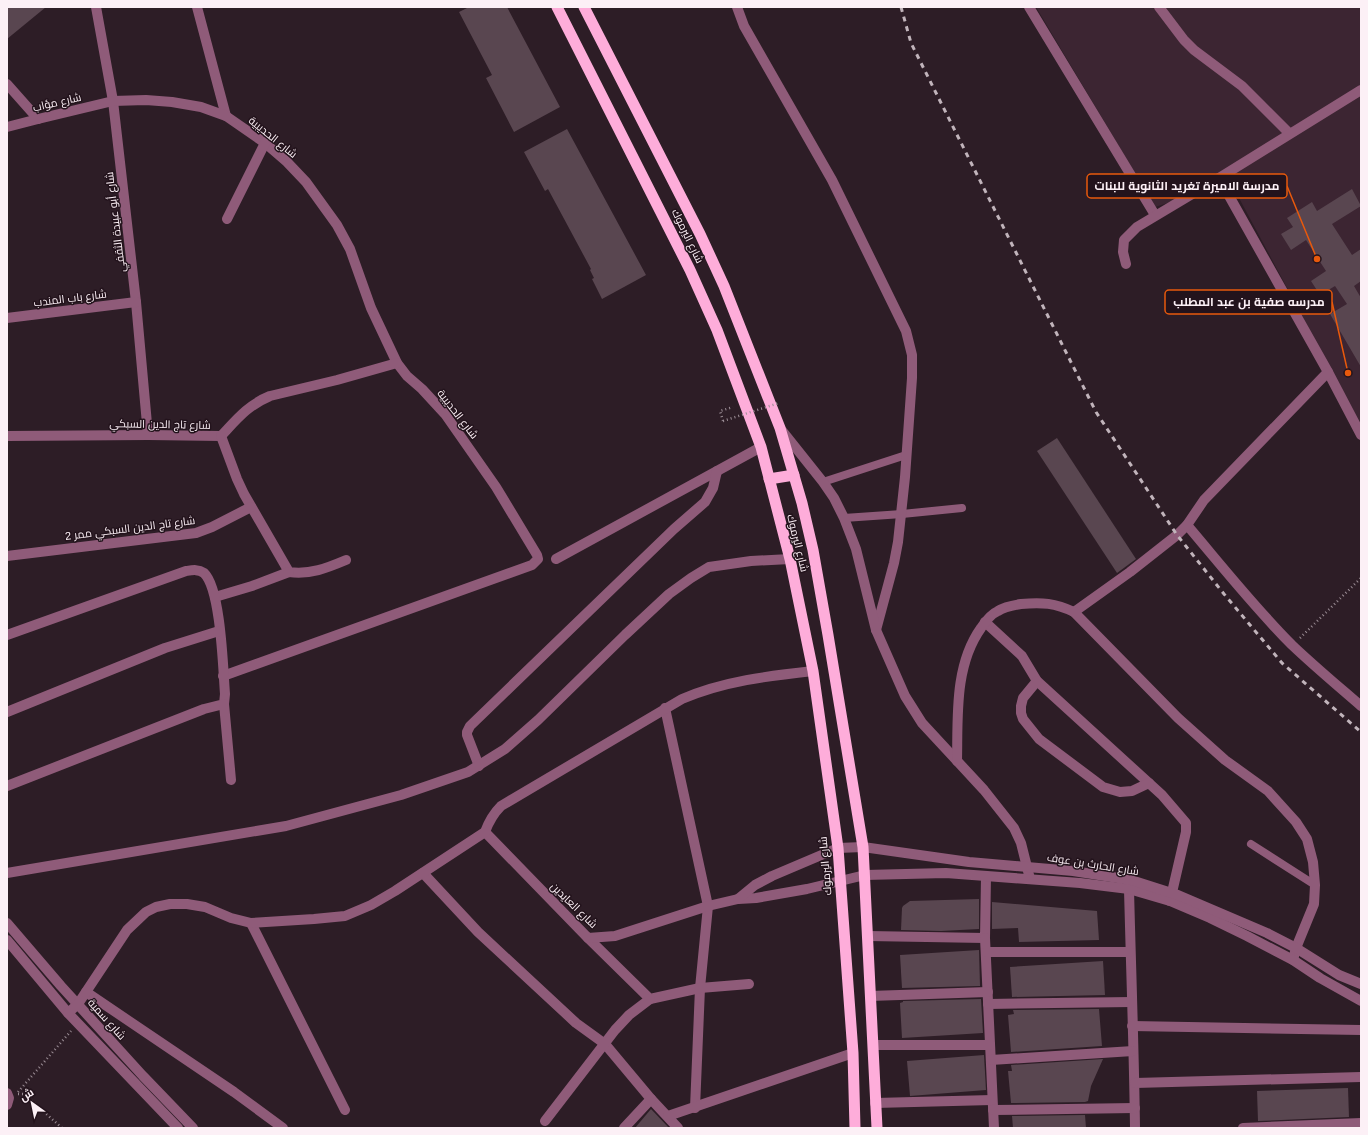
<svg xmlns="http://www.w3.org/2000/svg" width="1368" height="1135" viewBox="0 0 1368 1135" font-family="Arial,Cairo,sans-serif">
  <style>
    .built { fill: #3c2532 }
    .building { fill: #594650 }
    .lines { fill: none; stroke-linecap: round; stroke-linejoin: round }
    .path { stroke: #9c8e96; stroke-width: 2.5; stroke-dasharray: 1 3; stroke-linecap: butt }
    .service { stroke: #8f5b79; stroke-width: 8 }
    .minor { stroke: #8f5b79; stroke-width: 10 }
    .tertiary { stroke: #8f5b79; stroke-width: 10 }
    .trunk { stroke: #feadda; stroke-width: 11 }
    .rail { stroke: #c1b4bb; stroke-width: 3; stroke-dasharray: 5 5; stroke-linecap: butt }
    .path-bridge { stroke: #9c8e96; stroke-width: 2.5; stroke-dasharray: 1 3; stroke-linecap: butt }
    .labels { text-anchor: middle; stroke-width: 3; stroke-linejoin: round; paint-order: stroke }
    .street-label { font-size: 11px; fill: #fcf0f6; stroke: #23131c }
    .leader { fill: none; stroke: #e8590c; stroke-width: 1.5 }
    .callout-dot { fill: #e8590c; stroke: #23131c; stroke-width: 1.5 }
    .callout { fill: #23131c; stroke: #e8590c; stroke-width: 1.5 }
    .callout-label { font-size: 12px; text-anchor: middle; font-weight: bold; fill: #fcf0f6 }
  </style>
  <rect width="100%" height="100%" fill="#2d1d26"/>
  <path class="built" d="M 1036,7 L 1361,7 L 1361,426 L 1231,183 L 1155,207 Z"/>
  <g class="building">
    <path d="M 7,7 L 46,7 L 7,39 Z"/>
    <path d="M 469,7 L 507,7 L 560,107 L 514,132 L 486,78 L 492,75 L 459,12 Z"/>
    <path d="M 567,129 L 646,275 L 602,299 L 592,279 L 594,278 L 590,270 L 591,269 L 548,189 L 545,191 L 524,152 Z"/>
    <path d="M 1352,189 L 1361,206 L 1332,224 L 1352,255 L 1361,249 L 1361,281 L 1354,286 L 1361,298 L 1361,367 L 1330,314 L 1347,304 L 1335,286 L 1320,295 L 1311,281 L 1326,271 L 1306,240 L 1291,250 L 1281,234 L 1293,227 L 1287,218 L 1312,202 L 1317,211 Z"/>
    <path d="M 1057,438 L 1136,559 L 1117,573 L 1037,451 Z"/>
    <path d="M 979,899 L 979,929 L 941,931 L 901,930 L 902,908 L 903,906 L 910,901 Z"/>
    <path d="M 992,902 L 1097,911 L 1099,940 L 1019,942 L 1018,928 L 992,929 Z"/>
    <path d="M 979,950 L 980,986 L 902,988 L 900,955 Z"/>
    <path d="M 1103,961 L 1105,995 L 1012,997 L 1010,967 Z"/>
    <path d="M 981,999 L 983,1033 L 902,1038 L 900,1003 L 903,1002 L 903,1001 Z"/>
    <path d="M 1099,1009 L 1102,1046 L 1011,1052 L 1008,1015 L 1014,1014 L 1013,1010 Z"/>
    <path d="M 984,1055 L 986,1090 L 910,1096 L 907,1061 Z"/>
    <path d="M 1103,1059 L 1091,1086 L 1088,1101 L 1085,1102 L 1011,1103 L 1008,1071 L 1012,1071 L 1011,1065 Z"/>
    <path d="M 1348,1088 L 1349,1117 L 1258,1121 L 1257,1091 Z"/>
    <path d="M 651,1109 L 669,1128 L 635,1128 Z"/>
    <path d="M 1085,1115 L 1086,1128 L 1013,1128 L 1012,1116 Z"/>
  </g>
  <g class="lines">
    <g class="path">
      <path d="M 723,421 L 720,411 L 733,407"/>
      <path d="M 1300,638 L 1361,578"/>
      <path d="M 18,1092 L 71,1031"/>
      <path d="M 18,1094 L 24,1094 L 62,1128"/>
    </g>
    <g class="service">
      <path d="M 823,482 L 906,455"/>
      <path d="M 844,518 L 902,514 L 962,508"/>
      <path d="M 1251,844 L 1315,885"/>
    </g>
    <g class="minor">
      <path d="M 96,7 L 113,101 L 136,302 L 148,435"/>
      <path d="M 197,7 L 226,116"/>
      <path d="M 737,7 L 744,26 L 832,180 L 906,331 L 912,355 L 912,378 L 905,477 L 898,542 L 894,563 L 876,630"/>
      <path d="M 1029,7 L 1155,215"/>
      <path d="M 1159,7 L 1184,40 L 1194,50 L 1242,86 L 1289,133"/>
      <path d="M 7,84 L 38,119"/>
      <path d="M 7,127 L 38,119 L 113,101 L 146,100 L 172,102 L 201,107 L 226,116 L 265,143 L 287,162 L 306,182 L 337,225 L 350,249 L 371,308 L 397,363 L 407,376 L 422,389 L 445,414 L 496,487 L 537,555 L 538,559 L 532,565 L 223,676"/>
      <path d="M 1219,178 L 1328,372 L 1361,435"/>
      <path d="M 227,219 L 265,143"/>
      <path d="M 1126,264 L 1123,252 L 1124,240 L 1137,227 L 1219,178 L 1361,90"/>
      <path d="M 7,318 L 136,302"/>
      <path d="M 780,428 L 823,482 L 834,498 L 844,518 L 856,549 L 876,630 L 905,696 L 922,723 L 984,790 L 1014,828 L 1021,843 L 1030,879"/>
      <path d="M 7,436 L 148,435 L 221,436"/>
      <path d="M 221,436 L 237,479 L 244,494 L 289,572 C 310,575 327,568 346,560"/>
      <path d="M 221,436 C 237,419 248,405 270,396 L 337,380 L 397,363"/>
      <path d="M 1187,525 C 1221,565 1254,607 1292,645 C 1314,666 1338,686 1361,706"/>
      <path d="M 7,556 L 196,533 L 212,527 L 251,507"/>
      <path d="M 556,559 L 761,447"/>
      <path d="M 215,597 L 252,586 L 289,572"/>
      <path d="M 1074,612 L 1130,572 L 1177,535 L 1187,525 L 1204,500 L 1328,372"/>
      <path d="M 985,622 L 1022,656 L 1037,681 L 1162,795 L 1186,823 L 1186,832 L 1170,901"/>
      <path d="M 7,635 L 186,571 C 193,570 198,569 204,573 C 221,589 223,669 225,694 L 224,704 L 204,709 L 7,786"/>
      <path d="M 1037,681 L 1023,698 L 1021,706 L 1021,713 L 1023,719 L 1039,739 L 1103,787 L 1120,792 L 1132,791 L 1149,783"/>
      <path d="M 224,704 L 231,780"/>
      <path d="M 665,708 L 708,906 L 700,988 L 695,1108"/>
      <path d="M 7,712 L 165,648 L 219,631"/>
      <path d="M 957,761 C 958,717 954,666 981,628 C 985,622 991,614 998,611 C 1004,607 1014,605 1021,604 C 1042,602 1055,603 1074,612 L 1178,718 L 1225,760 L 1268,791 L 1296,822 L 1307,839 L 1313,862 L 1315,885 L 1314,904 L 1296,948 L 1293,960"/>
      <path d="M 479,766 L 467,735 L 467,732 L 470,726 L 674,529 L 705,502 L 713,488 L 717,471"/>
      <path d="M 7,873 L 286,826 L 401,795 L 468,772 L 505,749 L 538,720 L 625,635 L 669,594 L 691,578 L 709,567 L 751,561 L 790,559"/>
      <path d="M 423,873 L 478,932 L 576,1023 L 605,1044 L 651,1099 L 678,1128"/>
      <path d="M 1130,882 L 1129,889 C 1131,969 1134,1049 1135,1128"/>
      <path d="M 251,923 L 345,1110"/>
      <path d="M 868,936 L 985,938 L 986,876"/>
      <path d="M 588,938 L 650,999 L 700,988 L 749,984"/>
      <path d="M 985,938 L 994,1128"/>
      <path d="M 986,952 L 1130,952"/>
      <path d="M 86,992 L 234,1092 L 283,1128"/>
      <path d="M 870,996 L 988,992"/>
      <path d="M 988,1004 L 1132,1002"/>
      <path d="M 1132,1026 L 1361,1030"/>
      <path d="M 873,1045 L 990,1045"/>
      <path d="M 991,1060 L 1133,1051"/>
      <path d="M 1135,1083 L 1361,1077"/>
      <path d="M 7,1093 L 9,1098 L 7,1105"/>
      <path d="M 875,1103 L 992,1100"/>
      <path d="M 993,1110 L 1135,1108"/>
      <path d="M 668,1116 L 853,1053"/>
      <path d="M 545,1121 L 615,1030 L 629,1015 L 650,999"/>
      <path d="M 624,1128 L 651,1099"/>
      <path d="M 1243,1128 L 1361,1123"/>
    </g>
    <g class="tertiary">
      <path d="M 485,832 L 588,938 L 615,936 L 708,906 L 738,899 L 756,898 L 807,889 L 865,875 L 946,873 L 1080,883 L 1129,889 L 1170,901 L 1210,918 L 1247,936 L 1293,960 L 1320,978 L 1361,1001"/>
      <path d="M 738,899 L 755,885 L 772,876 L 838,848 L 863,847 L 969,862 L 1073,871 L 1131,880 L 1178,895 L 1267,933 L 1296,948 L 1339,975 L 1361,984"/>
      <path d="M 7,923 L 61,986 L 143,1076 L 193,1128"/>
      <path d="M 7,940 L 68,1013 L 178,1128"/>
      <path d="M 68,1013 L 78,1004 L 127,930 L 146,912 L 156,907 L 170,904 L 187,904 L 205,907 L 231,918 L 251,923 L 314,919 L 345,916 L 371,905 L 395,891 L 485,832 C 489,821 493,814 501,806 L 682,699 C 724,681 768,676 813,671"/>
    </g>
    <g class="trunk">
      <path d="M 557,7 L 690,270 L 717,330 L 761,447 L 790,559 L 813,671 L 838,848 L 853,1053 L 855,1128"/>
      <path d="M 584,7 L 700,234 L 724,286 L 780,428 L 802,503 L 813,550 L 828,635 L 863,847 L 877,1128"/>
      <path d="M 769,479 L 794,475"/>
    </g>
    <path class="rail" d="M 901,7 L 911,43 L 1096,412 L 1177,535 L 1224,594 L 1282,663 L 1361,732"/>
    <path class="path-bridge" d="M 723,421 L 779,403"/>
  </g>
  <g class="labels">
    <g class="street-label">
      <text transform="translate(57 102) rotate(-13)" y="4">شارع مؤاب</text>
      <text transform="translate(273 137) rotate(39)" y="4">شارع الحديبية</text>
      <text transform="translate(115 222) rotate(-97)" y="4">شارع أبو عبيدة الثقفي</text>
      <text transform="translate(688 236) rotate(64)" y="4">شارع اليرموك</text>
      <text transform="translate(70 298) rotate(-7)" y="4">شارع باب المندب</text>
      <text transform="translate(458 414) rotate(52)" y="4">شارع الحديبية</text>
      <text transform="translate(160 424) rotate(1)" y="4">شارع تاج الدين السبكي</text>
      <text transform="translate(130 528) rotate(-7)" y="4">شارع تاج الدين السبكي ممر 2</text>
      <text transform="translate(798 543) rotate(76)" y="4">شارع اليرموك</text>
      <text transform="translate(1093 864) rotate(9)" y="4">شارع الحارث بن عوف</text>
      <text transform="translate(825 866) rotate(-95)" y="4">شارع اليرموك</text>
      <text transform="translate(574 905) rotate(44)" y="4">شارع العايدين</text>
      <text transform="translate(107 1019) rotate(48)" y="4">شارع سمية</text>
    </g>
  </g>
  <path class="leader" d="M1317 259L1287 186M1348 373L1332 302"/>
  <g class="callout-dot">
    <circle cx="1317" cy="259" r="4"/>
    <circle cx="1348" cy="373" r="4"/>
  </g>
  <g class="callout">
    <rect x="1087" y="174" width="200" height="24" rx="4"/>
    <rect x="1165" y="290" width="167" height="24" rx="4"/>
  </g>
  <g class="callout-label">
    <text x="1187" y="190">مدرسة الاميرة تغريد الثانوية للبنات</text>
    <text x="1249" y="306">مدرسه صفية بن عبد المطلب</text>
  </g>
  <rect width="1368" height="1135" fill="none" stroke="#fcf0f6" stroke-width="16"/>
  <g transform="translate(32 1103) rotate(327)" stroke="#23131c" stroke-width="3" paint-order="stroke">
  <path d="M0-3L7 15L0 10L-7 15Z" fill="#fcf0f6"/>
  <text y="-6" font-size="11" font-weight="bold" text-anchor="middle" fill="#fcf0f6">ش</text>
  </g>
</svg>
